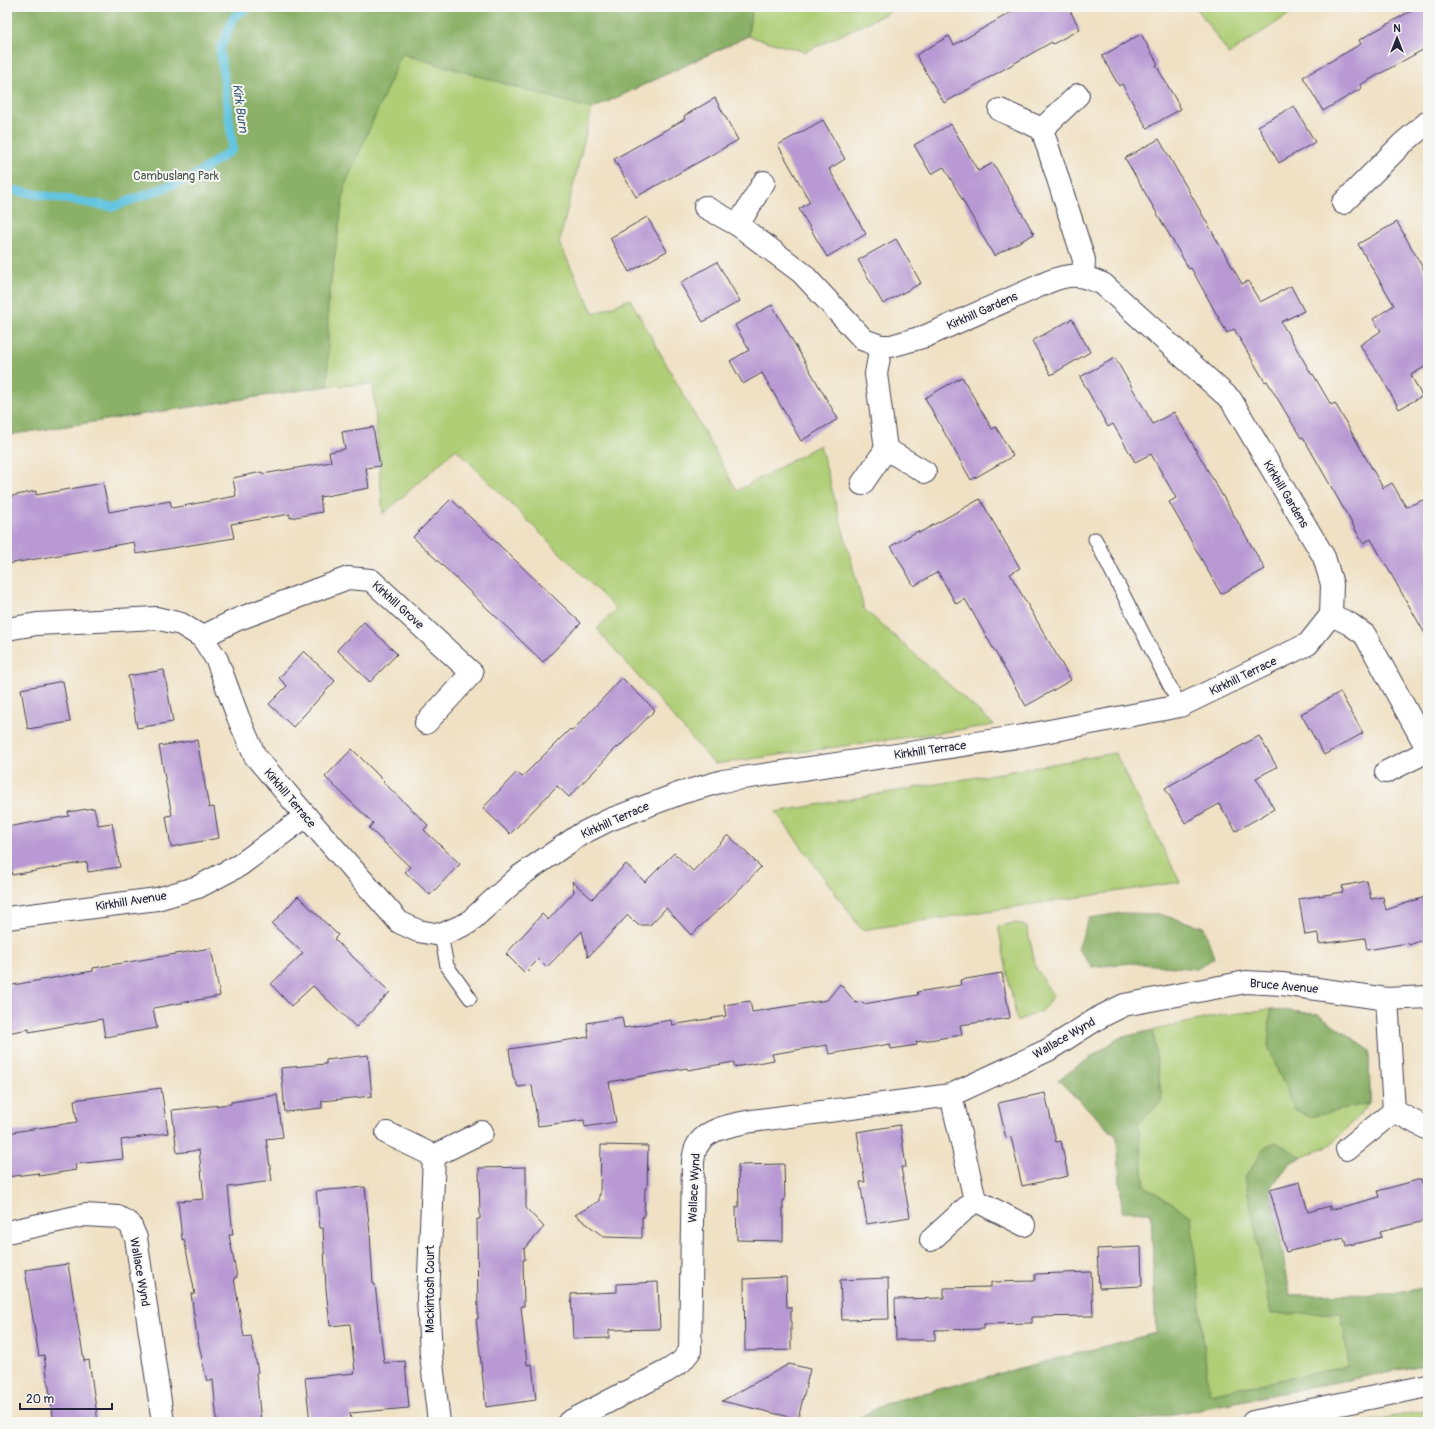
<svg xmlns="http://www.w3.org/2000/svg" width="1435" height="1429" viewBox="0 0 1435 1429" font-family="Pangolin,sans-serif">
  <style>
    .green { fill: #afce76; stroke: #687858 }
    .forest { fill: #8bb167; stroke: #566a51 }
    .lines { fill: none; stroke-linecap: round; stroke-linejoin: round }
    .stream { stroke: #62c4e0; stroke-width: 9 }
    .building { fill: #b899d3 }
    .service-casing { stroke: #413f50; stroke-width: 15 }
    .minor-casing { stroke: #413f50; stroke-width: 24 }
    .service { stroke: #fff; stroke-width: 13 }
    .minor { stroke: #fff; stroke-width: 22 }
    .labels { text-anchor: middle; stroke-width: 4; stroke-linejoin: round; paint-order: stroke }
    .park-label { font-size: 12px; fill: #4c564d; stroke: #f6f6f2 }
    .street-label { font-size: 12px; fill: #22223b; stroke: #f6f6f2 }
    .water-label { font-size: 13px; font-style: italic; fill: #385b75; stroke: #f6f6f2 }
  </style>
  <rect width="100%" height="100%" fill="#f6f6f2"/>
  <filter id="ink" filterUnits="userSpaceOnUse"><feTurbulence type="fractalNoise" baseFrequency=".025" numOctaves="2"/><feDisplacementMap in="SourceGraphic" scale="8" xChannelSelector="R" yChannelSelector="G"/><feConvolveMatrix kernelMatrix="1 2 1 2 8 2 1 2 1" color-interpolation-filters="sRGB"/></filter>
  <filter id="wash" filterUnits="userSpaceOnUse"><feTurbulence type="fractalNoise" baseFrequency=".012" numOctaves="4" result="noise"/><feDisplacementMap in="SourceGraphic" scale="16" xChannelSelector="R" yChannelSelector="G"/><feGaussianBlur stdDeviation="0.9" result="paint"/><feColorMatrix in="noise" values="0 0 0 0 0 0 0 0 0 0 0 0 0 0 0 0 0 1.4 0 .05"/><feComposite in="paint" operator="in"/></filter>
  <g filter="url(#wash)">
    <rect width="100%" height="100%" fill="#f0e1c4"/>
    <g class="green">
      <path d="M 7,7 L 900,7 L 805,52 L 748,36 L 592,109 L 559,243 L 594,314 L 630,299 L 737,491 L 820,445 L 864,609 L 994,725 L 714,764 L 597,629 L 616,609 L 456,449 L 383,514 L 373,384 L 328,386 L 7,435 Z"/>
      <path d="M 1196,7 L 1300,7 L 1229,54 Z"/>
      <path d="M 1115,753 L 1180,882 L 862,930 L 776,812 Z"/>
      <path d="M 1016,923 L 1027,927 L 1036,968 L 1053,996 L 1042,1011 L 1017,1021 L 998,926 Z"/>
      <path d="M 1271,1009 L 1318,1014 L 1369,1050 L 1370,1103 L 1332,1144 L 1290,1163 L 1271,1187 L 1290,1295 L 1394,1294 L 1428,1287 L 1428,1364 L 1133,1422 L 852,1422 L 886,1403 L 1156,1333 L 1151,1212 L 1122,1211 L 1117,1137 L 1058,1080 L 1119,1038 L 1217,1016 Z"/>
      <path d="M 1428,1410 L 1428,1422 L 1365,1422 Z"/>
    </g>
    <g class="forest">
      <path d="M 7,7 L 752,7 L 748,36 L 592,109 L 402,54 L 345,185 L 328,303 L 328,386 L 7,435 Z"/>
      <path d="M 1121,913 L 1158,914 L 1204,927 L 1214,958 L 1197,969 L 1131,963 L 1092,967 L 1078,949 L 1089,918 Z"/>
      <path d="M 1271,1009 L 1318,1014 L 1369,1050 L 1370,1103 L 1310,1117 L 1294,1109 L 1268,1047 Z"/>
      <path d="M 1153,1030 L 1162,1101 L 1138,1124 L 1145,1186 L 1191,1216 L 1209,1394 L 1349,1366 L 1341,1313 L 1271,1314 L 1245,1177 L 1266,1146 L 1276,1142 L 1302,1157 L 1290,1163 L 1271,1187 L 1290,1295 L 1394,1294 L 1428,1287 L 1428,1364 L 1133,1422 L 852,1422 L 886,1403 L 1156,1333 L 1151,1212 L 1122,1211 L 1117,1137 L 1058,1080 L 1119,1038 Z"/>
    </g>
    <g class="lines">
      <path class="stream" d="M 7,191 L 11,190 L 113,207 L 193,177 L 233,149 L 220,49 L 234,17 L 248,7"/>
    </g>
    <g id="blocks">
      <g class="building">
        <path d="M 1020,7 L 1068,7 L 1080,29 L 1053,44 L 1052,42 L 944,103 L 916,55 L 949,36 L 954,45 Z"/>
        <path d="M 1418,7 L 1428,7 L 1428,47 L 1360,85 L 1362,88 L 1323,111 L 1303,77 L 1361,44 L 1359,40 Z"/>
        <path d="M 1141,34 L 1158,64 L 1156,65 L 1181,109 L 1147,128 L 1122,84 L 1119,86 L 1102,56 Z"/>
        <path d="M 715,98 L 738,140 L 636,197 L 614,159 L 685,119 L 684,116 Z"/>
        <path d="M 1294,106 L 1315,142 L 1279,163 L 1258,126 Z"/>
        <path d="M 823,120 L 845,159 L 829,169 L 866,234 L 827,257 L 799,209 L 810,202 L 778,145 Z"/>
        <path d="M 951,124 L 978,171 L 993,163 L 1034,234 L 994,256 L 944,167 L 931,174 L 914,145 Z"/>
        <path d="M 1159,139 L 1242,284 L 1248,281 L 1260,302 L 1291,286 L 1304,311 L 1281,322 L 1312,375 L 1313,374 L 1331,405 L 1335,403 L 1383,488 L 1392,483 L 1406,507 L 1428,498 L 1428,639 L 1371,539 L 1363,543 L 1303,437 L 1301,438 L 1267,381 L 1265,382 L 1234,329 L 1227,333 L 1191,268 L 1189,269 L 1125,158 Z"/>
        <path d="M 647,217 L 667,251 L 629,272 L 610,238 Z"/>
        <path d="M 1397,222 L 1428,277 L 1428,365 L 1411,375 L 1422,396 L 1399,409 L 1382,378 L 1360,345 L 1381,331 L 1373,319 L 1394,305 L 1358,244 Z"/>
        <path d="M 896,239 L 921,283 L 883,304 L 858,260 Z"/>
        <path d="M 717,262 L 740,301 L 703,322 L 680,283 Z"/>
        <path d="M 772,305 L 838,419 L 801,441 L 762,373 L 743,384 L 730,361 L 749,350 L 735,325 Z"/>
        <path d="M 1072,319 L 1090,352 L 1051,375 L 1032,341 Z"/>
        <path d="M 1115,358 L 1153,424 L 1174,412 L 1265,569 L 1221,594 L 1169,502 L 1176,498 L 1151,454 L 1135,462 L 1113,424 L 1108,427 L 1080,377 Z"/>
        <path d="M 962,377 L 992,429 L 996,427 L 1013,456 L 971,480 L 925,398 Z"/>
        <path d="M 373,427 L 380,466 L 366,468 L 369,488 L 320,497 L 322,512 L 290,518 L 290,514 L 231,524 L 234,538 L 197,544 L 136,554 L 134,542 L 7,564 L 7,497 L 36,491 L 36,495 L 103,483 L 109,512 L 170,501 L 172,508 L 236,496 L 233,478 L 262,472 L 263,474 L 331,462 L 329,452 L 345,449 L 342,432 Z"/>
        <path d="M 451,499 L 581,623 L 543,662 L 413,537 Z"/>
        <path d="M 980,499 L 1020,568 L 1010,574 L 1071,680 L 1026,706 L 965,599 L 956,604 L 938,572 L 914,586 L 891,546 L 918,531 L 919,533 Z"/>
        <path d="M 364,622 L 397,654 L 370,682 L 337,650 Z"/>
        <path d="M 304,651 L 335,681 L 293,727 L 269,704 L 287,686 L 279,678 Z"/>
        <path d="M 164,670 L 173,722 L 137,728 L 128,676 Z"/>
        <path d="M 622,678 L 655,710 L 618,748 L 617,747 L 569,797 L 557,786 L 510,834 L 483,808 L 517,772 L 522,777 L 570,729 L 572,731 Z"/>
        <path d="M 63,681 L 70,722 L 28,729 L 21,689 Z"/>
        <path d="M 1340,692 L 1363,733 L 1324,755 L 1301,714 Z"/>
        <path d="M 1259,736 L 1277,767 L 1256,778 L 1274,809 L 1236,831 L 1219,804 L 1185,823 L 1165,788 Z"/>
        <path d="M 197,740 L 209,808 L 214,807 L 219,838 L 171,847 L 166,816 L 172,815 L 159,746 Z"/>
        <path d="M 352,749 L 384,781 L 383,782 L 428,825 L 424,830 L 460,864 L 430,895 L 405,872 L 410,867 L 369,828 L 373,823 L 325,777 Z"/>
        <path d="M 94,808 L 98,825 L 112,823 L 120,867 L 88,872 L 87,862 L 12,875 L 7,847 L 7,827 L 69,816 L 68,812 Z"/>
        <path d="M 728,835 L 761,867 L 726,903 L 691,935 L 666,908 L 650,925 L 638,925 L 628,915 L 588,957 L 582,931 L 547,967 L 539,959 L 525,973 L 506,954 L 542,914 L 548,920 L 574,892 L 572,881 L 592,899 L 626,864 L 645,882 L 674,853 L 693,871 Z"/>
        <path d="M 1367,881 L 1371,899 L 1383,897 L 1386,910 L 1428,896 L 1428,938 L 1409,945 L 1408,943 L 1367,950 L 1365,938 L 1319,944 L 1318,933 L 1305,935 L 1299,899 L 1343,892 L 1342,886 Z"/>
        <path d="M 298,896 L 338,935 L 334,939 L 390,992 L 356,1027 L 313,986 L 291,1006 L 271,984 L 303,953 L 272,924 Z"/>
        <path d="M 211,948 L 220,996 L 153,1008 L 157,1028 L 105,1037 L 102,1019 L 29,1032 L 29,1029 L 7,1033 L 7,986 L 93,971 L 93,968 Z"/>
        <path d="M 1002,973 L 1010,1018 L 960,1025 L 962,1035 L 916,1042 L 917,1045 L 891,1049 L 890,1044 L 829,1054 L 827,1045 L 772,1054 L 774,1060 L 734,1067 L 734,1062 L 688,1070 L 687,1068 L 609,1082 L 616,1122 L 585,1127 L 584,1120 L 538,1126 L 532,1085 L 518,1087 L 513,1076 L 509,1049 L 589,1037 L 587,1023 L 622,1017 L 624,1028 L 671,1020 L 672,1025 L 726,1016 L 724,1005 L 750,1001 L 752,1012 L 827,1000 L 840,984 L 856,1003 L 863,1002 L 863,1004 L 918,995 L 917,992 L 961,985 L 960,980 Z"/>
        <path d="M 368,1055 L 372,1096 L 322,1101 L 322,1108 L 285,1112 L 281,1068 L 326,1064 L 326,1060 Z"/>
        <path d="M 161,1088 L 168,1133 L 121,1140 L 123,1159 L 75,1164 L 76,1170 L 39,1176 L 38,1173 L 7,1177 L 7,1133 L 77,1122 L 74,1100 Z"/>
        <path d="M 1045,1093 L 1056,1142 L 1061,1141 L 1068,1176 L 1022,1186 L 1011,1137 L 1006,1138 L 998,1103 Z"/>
        <path d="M 277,1095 L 283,1137 L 266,1139 L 272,1181 L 228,1187 L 233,1235 L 229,1235 L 237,1277 L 234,1278 L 244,1337 L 251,1336 L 258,1372 L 256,1373 L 261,1422 L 217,1422 L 213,1380 L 207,1382 L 197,1336 L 191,1294 L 195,1294 L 184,1239 L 182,1240 L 178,1201 L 204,1199 L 199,1150 L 177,1153 L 172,1110 L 231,1104 L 231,1102 Z"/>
        <path d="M 900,1125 L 906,1167 L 901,1167 L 910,1217 L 867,1224 L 860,1182 L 865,1182 L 857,1132 Z"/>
        <path d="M 601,1145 L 648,1146 L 647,1188 L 645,1188 L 644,1217 L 642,1217 L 642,1238 L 604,1237 L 575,1215 L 599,1201 L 599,1195 L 600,1195 Z"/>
        <path d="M 784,1164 L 785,1200 L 783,1200 L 783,1241 L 737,1240 L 736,1207 L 739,1207 L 738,1165 Z"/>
        <path d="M 526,1167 L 526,1208 L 544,1227 L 524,1249 L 525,1260 L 523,1260 L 524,1306 L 521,1306 L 527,1365 L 532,1364 L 536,1400 L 486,1407 L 476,1319 L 478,1319 L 477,1219 L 480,1219 L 479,1168 Z"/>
        <path d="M 1421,1179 L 1428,1207 L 1428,1220 L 1380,1232 L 1382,1237 L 1346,1246 L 1344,1238 L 1286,1252 L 1270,1190 L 1300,1182 L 1308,1212 L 1330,1206 L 1330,1210 L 1380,1197 L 1378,1191 Z"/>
        <path d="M 365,1187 L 370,1233 L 373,1284 L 375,1284 L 384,1363 L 405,1361 L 409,1408 L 350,1413 L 351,1419 L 310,1422 L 305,1378 L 355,1373 L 350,1324 L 330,1326 L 326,1289 L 323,1228 L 320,1228 L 316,1191 Z"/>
        <path d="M 1141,1247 L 1142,1286 L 1099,1288 L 1097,1249 Z"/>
        <path d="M 68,1264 L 84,1361 L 89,1360 L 98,1422 L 54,1422 L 44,1355 L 39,1356 L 25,1270 Z"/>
        <path d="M 1091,1272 L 1093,1316 L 1032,1317 L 1032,1323 L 984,1324 L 984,1329 L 935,1330 L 935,1340 L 896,1340 L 895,1299 L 944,1298 L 944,1288 L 991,1287 L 991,1282 L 1035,1281 L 1035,1274 Z"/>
        <path d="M 786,1277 L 787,1307 L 791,1307 L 791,1350 L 745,1351 L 744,1279 Z"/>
        <path d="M 888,1278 L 889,1319 L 842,1320 L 840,1280 Z"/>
        <path d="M 658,1282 L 660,1329 L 609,1330 L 609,1338 L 573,1339 L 571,1294 L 617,1292 L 617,1284 Z"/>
        <path d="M 789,1364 L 810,1369 L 798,1419 L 722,1401 Z"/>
      </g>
    </g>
  </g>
  <g filter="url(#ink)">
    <use href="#blocks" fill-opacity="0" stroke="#413f50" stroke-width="1"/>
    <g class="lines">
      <defs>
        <g id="service">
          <path d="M 1095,539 L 1180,706"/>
          <path d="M 441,935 L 447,966 L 470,998"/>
        </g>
        <g id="minor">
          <path d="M 1000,110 L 1042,129 L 1078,95"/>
          <path d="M 1042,129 L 1084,260 L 1083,276"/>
          <path d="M 1343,203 L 1402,144 L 1428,122"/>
          <path d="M 705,207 L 738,225 L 802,273 L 864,340 L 881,346 L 891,346 L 926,336 L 1048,282 C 1071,273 1080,274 1103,284 L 1231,400 L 1324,557 L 1332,584 L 1331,615 L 1350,624 L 1365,635 L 1428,750"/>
          <path d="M 738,225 L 764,182"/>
          <path d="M 881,346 L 876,374 L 886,449"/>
          <path d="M 862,484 L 886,449 L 925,472"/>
          <path d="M 7,629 L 37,624 L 156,618 L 181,624 L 202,637 L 217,660 L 238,717 L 255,756 L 306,816 L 399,922 L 418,931 L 441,935 L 468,923 L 520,876 L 581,834 L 609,820 L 681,793 L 723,781 L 1023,736 L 1180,706 L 1308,644 L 1331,615"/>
          <path d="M 202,637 L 236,620 L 348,578 L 371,580 L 472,673 L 426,723"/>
          <path d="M 1386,772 L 1428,751"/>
          <path d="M 7,918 L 157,899 L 198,887 L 240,865 L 306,816"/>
          <path d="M 1387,999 L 1394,1111 L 1428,1129"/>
          <path d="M 951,1095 L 975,1200 L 1024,1225"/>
          <path d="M 387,1133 L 434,1156"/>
          <path d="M 1347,1149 L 1394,1111"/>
          <path d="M 434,1156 L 428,1299 L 431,1355 L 439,1422"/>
          <path d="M 434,1156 L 482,1132"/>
          <path d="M 7,1232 L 85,1215 L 118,1217 L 130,1224 L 136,1238 L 163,1422"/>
          <path d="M 931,1240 L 975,1200"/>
          <path d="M 569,1422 L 667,1371 L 681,1362 L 690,1351 L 693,1161 C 694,1157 694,1152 696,1148 C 705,1128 733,1125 752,1121 L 951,1095 L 1048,1050 L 1100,1017 L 1124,1005 L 1246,982 L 1282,984 L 1387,999 L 1428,997"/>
          <path d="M 1253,1422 L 1428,1386"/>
        </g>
      </defs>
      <use href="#service" class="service-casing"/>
      <use href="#minor" class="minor-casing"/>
      <use href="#service" class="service"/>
      <use href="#minor" class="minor"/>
    </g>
  </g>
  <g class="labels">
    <g class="park-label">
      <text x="176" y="180">Cambuslang Park</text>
    </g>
    <g class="street-label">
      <text transform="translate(982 311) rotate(-24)" y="4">Kirkhill Gardens</text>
      <text transform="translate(1286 494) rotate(59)" y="4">Kirkhill Gardens</text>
      <text transform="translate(398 605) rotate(42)" y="4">Kirkhill Grove</text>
      <text transform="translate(1243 676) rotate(-26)" y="4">Kirkhill Terrace</text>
      <text transform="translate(930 750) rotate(-8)" y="4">Kirkhill Terrace</text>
      <text transform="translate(290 798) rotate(50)" y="4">Kirkhill Terrace</text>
      <text transform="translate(615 820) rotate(-24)" y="4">Kirkhill Terrace</text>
      <text transform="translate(131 901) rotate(-9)" y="4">Kirkhill Avenue</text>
      <text transform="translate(1284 986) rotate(5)" y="4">Bruce Avenue</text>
      <text transform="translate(1064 1038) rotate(-30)" y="4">Wallace Wynd</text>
      <text transform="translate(694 1188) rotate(-87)" y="4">Wallace Wynd</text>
      <text transform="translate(140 1272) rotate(80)" y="4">Wallace Wynd</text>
      <text transform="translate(430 1289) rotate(-90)" y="4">Mackintosh Court</text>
    </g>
    <g class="water-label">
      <text transform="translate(241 108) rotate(82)" y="5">Kirk Burn</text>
    </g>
  </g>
  <rect width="1435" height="1429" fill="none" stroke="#f6f6f2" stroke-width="24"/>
  <g transform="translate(1397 38)" stroke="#f6f6f2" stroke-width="3" paint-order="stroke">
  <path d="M0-3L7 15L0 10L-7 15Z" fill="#22223b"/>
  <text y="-6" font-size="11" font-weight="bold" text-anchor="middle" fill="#22223b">N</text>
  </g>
  <path d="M20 1403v6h92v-6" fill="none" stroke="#22223b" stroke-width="2"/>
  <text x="26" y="1403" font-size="12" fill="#22223b" stroke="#f6f6f2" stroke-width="3" paint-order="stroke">20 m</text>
</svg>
